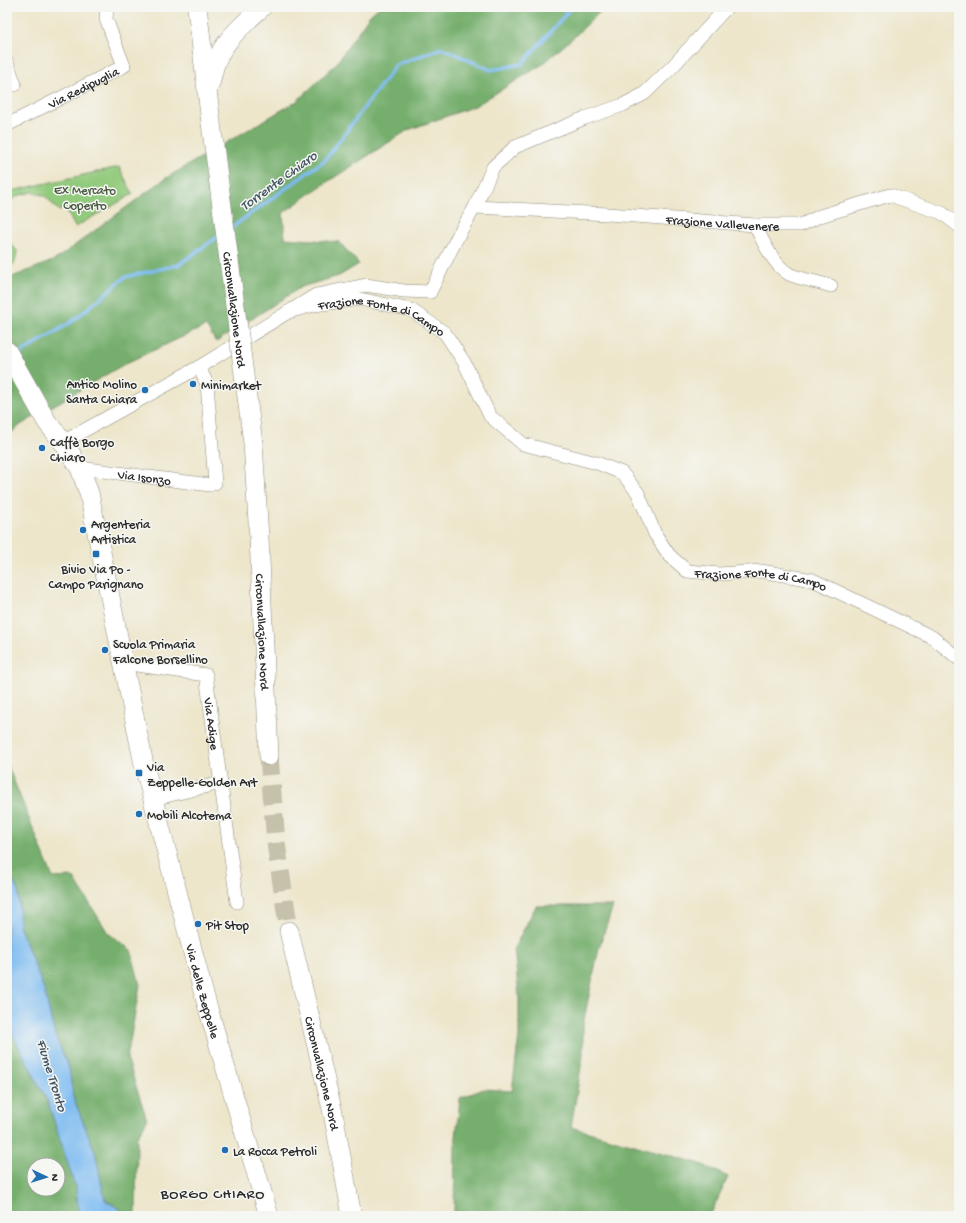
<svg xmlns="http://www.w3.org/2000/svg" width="966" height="1223" viewBox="0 0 966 1223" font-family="'Gochi Hand',sans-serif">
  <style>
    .green { fill: #93cb7e; stroke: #5f7b54 }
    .forest { fill: #76af6d; stroke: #506d4c; fill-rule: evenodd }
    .water { fill: #7ebcf1; stroke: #54748e }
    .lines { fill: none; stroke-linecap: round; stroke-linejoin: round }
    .stream { stroke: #7ebcf1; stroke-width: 3.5 }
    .secondary-tunnel { stroke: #c6c1ab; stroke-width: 19; stroke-dasharray: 19 10; stroke-linecap: butt }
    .street-casing { stroke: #8c887b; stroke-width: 14 }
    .secondary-casing { stroke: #8c887b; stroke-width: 20 }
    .street { stroke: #fff; stroke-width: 13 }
    .secondary { stroke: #fff; stroke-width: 19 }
    .secondary-bridge-casing { stroke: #8c887b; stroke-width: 20; stroke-linecap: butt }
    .secondary-bridge { stroke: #fff; stroke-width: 19 }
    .poi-dot { fill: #1f6fb2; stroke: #f6f6f2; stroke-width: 1.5 }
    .labels { text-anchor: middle; stroke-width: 3; stroke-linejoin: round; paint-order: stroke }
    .street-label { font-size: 13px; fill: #2b2b2b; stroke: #f6f6f2 }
    .park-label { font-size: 13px; fill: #4a5b44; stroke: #f6f6f2 }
    .poi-label { font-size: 13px; fill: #2b2b2b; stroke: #f6f6f2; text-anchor: start }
    .water-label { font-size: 14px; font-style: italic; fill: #445666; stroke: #f6f6f2 }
    .quarter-label { font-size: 15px; letter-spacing: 1px; fill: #2b2b2b; stroke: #f6f6f2 }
  </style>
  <rect width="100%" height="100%" fill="#f6f6f2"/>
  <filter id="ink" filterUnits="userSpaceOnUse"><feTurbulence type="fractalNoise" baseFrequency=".025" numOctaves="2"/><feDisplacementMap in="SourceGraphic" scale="8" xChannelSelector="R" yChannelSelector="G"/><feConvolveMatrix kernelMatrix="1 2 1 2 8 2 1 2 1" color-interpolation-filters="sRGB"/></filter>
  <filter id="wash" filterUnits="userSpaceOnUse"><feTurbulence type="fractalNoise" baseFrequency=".012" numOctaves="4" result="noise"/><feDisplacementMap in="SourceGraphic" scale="16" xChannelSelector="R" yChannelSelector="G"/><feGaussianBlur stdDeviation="0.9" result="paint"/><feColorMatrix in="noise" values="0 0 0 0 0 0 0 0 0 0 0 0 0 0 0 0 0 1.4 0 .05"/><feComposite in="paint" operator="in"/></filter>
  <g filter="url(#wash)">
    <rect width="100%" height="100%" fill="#ede6cb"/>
    <g class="green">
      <path d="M 119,167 L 133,194 L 75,227 L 65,208 L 59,211 L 45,196 L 32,192 L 17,196 L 10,202 L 7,211 L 7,192 Z"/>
      <path d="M 7,239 L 17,251 L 15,262 L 7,272 Z"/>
    </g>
    <g class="forest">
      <path d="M 379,7 L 605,7 L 576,35 L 543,64 L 475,106 L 408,130 L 321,186 L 283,213 L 285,238 L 339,242 L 359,264 L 339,276 L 301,287 L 216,342 L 206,326 L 126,363 L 22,424 L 7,436 L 7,279 L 55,260 L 166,178 L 297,101 L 336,64 L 369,16 Z"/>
      <path d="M 7,764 L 53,878 L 73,877 L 108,933 L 131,950 L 140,985 L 127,1058 L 147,1120 L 137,1137 L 136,1216 L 130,1216 L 105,1200 L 95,1152 L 73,1097 L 69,1068 L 55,1036 L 44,990 L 20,928 L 18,891 L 7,869 Z"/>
      <path d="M 536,906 L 613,906 L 599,948 L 583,1024 L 583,1055 L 571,1127 L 701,1164 L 728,1177 L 710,1216 L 454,1216 L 455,1147 L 460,1098 L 484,1089 L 512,1091 L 519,1036 L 519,996 L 514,948 Z"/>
      <path d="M 7,1024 L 48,1102 L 76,1189 L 79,1216 L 7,1216 ZM 34,1165 L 58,1165 L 58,1189 L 34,1189 Z"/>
    </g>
    <path class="water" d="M 7,869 L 18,891 L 20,928 L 44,990 L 55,1036 L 69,1068 L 73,1097 L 95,1152 L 105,1200 L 130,1216 L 79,1216 L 76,1189 L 48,1102 L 7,1024 Z"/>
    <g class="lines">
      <g class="stream">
        <path d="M 231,228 L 325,160 L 396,65 L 442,48 L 491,70 L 522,64 L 572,7"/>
        <path d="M 16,356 L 73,321 L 125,277 L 178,265 L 219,236"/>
      </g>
    </g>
  </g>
  <g filter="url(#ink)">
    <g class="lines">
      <path class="secondary-tunnel" d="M 269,756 L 276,843 L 289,931"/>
      <defs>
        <g id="street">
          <path d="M 7,62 L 15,85"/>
          <path id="s1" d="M 7,125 L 124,66 L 106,19 L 107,7"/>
          <path id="s2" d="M 475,207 L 608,214 L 755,225 L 801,225 L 820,216 L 890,195 L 942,213 L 959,226"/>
          <path d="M 755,225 C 762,240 774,266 789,274 C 799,279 819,282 831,286"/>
          <path d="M 430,292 L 460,232 L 475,207 L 493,167 L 515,147 L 585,118 L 623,105 L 644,94 L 672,67 L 727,7"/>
          <path id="s3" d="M 288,312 L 314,305 L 360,299 L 411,310 L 445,333 L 464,362 L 490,416 L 523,444 L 597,463 L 622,473 L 638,493 L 655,534 L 669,555 L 687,571 L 720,574 L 761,571 L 813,580 L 932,637 L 959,659"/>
          <path d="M 199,367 L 207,384 L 215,483"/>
          <path d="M 63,442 L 199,367 L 316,295 L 366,285 L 404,291 L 430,292"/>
          <path id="s4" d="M 80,468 L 210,485"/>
          <path id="s5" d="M 123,663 L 206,675 L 237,902"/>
          <path d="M 153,799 L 221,783"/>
        </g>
        <g id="secondary">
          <path d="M 197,7 L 211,123"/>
          <path d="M 210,84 C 212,77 213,69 216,62 C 224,40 245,23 262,7"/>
          <path id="s6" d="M 7,351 L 47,422 L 63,442 L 80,468 L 89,493 L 144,765 L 203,991 L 269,1216"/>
          <path id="s7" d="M 253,443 L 259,538 L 269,756"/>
          <path id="s8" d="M 289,931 L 333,1113 L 352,1216"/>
        </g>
      </defs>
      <use href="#street" class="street-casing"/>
      <use href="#secondary" class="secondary-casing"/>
      <use href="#street" class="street"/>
      <use href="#secondary" class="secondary"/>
      <defs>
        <g id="secondary-bridge">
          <path id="s9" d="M 211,123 L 253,443"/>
        </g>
      </defs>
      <use href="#secondary-bridge" class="secondary-bridge-casing"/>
      <use href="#secondary-bridge" class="secondary-bridge"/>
    </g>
  </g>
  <g class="poi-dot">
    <circle cx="193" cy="384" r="4"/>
    <circle cx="145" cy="390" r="4"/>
    <circle cx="42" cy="448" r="4"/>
    <circle cx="83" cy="530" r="4"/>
    <rect x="92" y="550" width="8" height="8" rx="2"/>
    <circle cx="105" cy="650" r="4"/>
    <rect x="135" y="769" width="8" height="8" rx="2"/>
    <circle cx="139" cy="814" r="4"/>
    <circle cx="198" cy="924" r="4"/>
    <circle cx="225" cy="1150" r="4"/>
  </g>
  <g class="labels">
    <g class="street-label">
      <text dy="5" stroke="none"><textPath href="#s1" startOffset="85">Via Redipuglia</textPath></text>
      <text dy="5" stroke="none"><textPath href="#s2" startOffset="248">Frazione Vallevenere</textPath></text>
      <text dy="5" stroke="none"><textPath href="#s9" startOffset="188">Circonvallazione Nord</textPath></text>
      <text dy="5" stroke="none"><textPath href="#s3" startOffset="98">Frazione Fonte di Campo</textPath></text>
      <text dy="5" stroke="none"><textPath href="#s4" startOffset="65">Via Isonzo</textPath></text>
      <text dy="5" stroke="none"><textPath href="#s3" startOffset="602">Frazione Fonte di Campo</textPath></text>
      <text dy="5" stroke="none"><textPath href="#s7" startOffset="189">Circonvallazione Nord</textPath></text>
      <text dy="5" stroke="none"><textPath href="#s5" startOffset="133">Via Adige</textPath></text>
      <text dy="5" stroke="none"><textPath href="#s6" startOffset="676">Via delle Zeppelle</textPath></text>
      <text dy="5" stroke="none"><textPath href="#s8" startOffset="146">Circonvallazione Nord</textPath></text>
    </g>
    <g class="park-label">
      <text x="85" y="194">Ex Mercato<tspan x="85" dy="15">Coperto</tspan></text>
    </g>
    <g class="poi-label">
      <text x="137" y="388" text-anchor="end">Antico Molino<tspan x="137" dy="15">Santa Chiara</tspan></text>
      <text x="201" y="389">Minimarket</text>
      <text x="50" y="446">Caffè Borgo<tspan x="50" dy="15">Chiaro</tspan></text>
      <text x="91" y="528">Argenteria<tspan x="91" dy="15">Artistica</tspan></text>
      <text x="96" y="573" text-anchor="middle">Bivio Via Po -<tspan x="96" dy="15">Campo Parignano</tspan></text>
      <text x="113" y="648">Scuola Primaria<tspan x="113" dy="15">Falcone Borsellino</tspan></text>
      <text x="147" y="771">Via<tspan x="147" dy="15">Zeppelle-Golden Art</tspan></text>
      <text x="147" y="819">Mobili Alcotema</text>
      <text x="206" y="929">Pit Stop</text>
      <text x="233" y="1155">La Rocca Petroli</text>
    </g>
    <g class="water-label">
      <text transform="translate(278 180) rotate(-36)" y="5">Torrente Chiaro</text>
      <text transform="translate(53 1075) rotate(73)" y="5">Fiume Tronto</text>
    </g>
    <g class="quarter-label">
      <text x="213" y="1198">BORGO CHIARO</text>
    </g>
  </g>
  <rect width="966" height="1223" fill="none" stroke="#f6f6f2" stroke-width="24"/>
  <g transform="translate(46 1177) rotate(94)"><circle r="19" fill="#f6f6f2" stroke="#a5a5a2"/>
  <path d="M0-3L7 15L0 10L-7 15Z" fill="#1f6fb2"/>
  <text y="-6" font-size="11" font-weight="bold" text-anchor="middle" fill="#2b2b2b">N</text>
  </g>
</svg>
